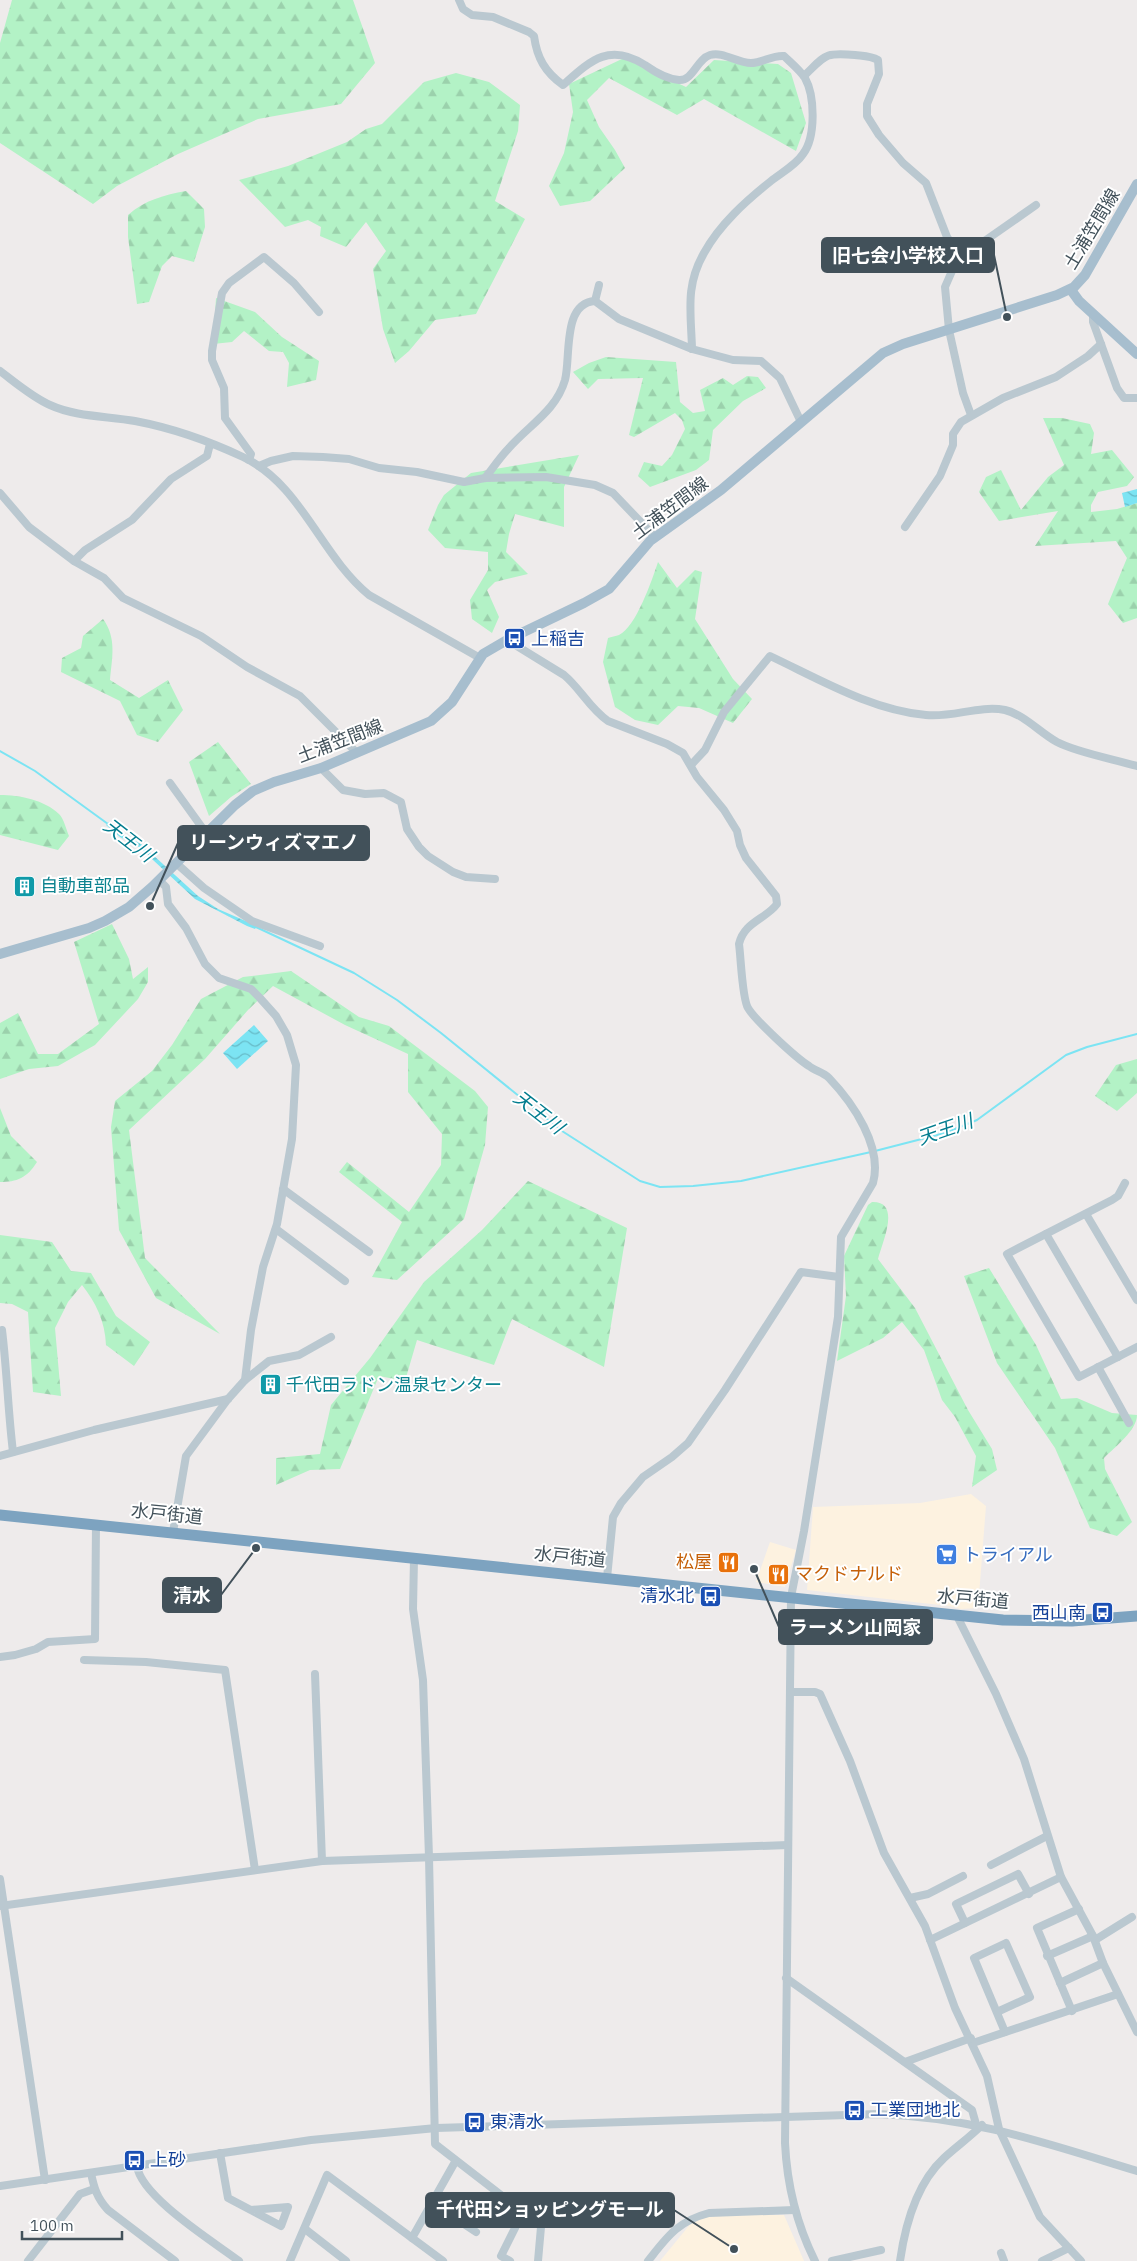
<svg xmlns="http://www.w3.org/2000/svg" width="1137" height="2261" viewBox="0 0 1137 2261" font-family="'IBM Plex Sans','Noto Sans JP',sans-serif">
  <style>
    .commercial { fill: #fdf2e0 }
    .forest { fill: url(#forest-firs) }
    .water { fill: url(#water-waves) }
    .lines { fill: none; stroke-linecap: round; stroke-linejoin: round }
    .stream { stroke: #7ce4f3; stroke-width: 2 }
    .minor { stroke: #bac8d0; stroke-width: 8 }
    .major { stroke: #a7bece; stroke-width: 10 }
    .highway { stroke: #7da3c0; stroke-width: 11 }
    .labels { text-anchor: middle; stroke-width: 4; stroke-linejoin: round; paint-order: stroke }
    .street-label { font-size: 18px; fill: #42515a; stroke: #fff }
    .transit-label { font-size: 18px; fill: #164399; stroke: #fff; text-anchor: start }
    .culture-label { font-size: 18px; fill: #0d838f; stroke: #fff; text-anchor: start }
    .shop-label { font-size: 18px; fill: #366cbe; stroke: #fff; text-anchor: start }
    .food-label { font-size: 18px; fill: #c56008; stroke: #fff; text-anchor: end }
    .water-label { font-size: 19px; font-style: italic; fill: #037d8f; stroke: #fff }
    .leader { fill: none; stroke: #42515a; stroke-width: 2 }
    .callout-dot { fill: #42515a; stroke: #fff; stroke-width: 2 }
    .callout { fill: #42515a; stroke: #42515a; stroke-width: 2 }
    .callout-label { font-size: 19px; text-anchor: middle; font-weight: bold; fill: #fff }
  </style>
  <defs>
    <pattern id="forest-firs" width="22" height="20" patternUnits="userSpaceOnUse" patternTransform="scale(1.25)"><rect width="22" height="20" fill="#b3f2c6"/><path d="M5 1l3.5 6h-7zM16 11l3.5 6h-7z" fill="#9bd1ac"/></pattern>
    <pattern id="water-waves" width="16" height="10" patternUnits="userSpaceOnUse" patternTransform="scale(1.25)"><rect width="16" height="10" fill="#7ce4f3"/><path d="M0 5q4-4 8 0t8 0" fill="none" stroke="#67bbc8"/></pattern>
  </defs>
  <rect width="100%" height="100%" fill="#eeebeb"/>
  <g class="commercial">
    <path d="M 971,1494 L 986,1506 L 978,1608 L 961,1609 L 949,1606 L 807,1590 L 813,1507 L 920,1503 Z"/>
    <path d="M 770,1542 L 796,1550 L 785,1587 L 756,1582 Z"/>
    <path d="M 713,2215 L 784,2215 L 804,2261 L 660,2261 L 692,2222 Z"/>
  </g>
  <g class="forest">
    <path d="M 12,0 L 353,0 L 375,63 L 341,104 L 258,119 L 178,154 L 117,186 L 93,204 L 0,143 L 0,43 Z"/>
    <path d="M 624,58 L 686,87 L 714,60 L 778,64 L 791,73 L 806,123 L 796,151 L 704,99 L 677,115 L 609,78 L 587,100 L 599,127 L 615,150 L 625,168 L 590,201 L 560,206 L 549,186 L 564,153 L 573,112 L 569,84 Z"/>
    <path d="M 456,73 L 489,82 L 520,105 L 518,131 L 495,201 L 525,219 L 476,314 L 435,320 L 409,351 L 395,363 L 383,329 L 373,269 L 386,251 L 366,222 L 346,247 L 320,236 L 321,227 L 308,220 L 285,227 L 239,180 L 288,166 L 347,142 L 366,129 L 382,124 L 424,82 Z"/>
    <path d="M 186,191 L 204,209 L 205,227 L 194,262 L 172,256 L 162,266 L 149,302 L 137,304 L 128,237 L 128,215 C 145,200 164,195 186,191 Z"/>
    <path d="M 216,298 L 255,312 L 282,337 L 319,361 L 316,380 L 287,387 L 289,363 L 283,352 L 269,351 L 244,331 L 232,342 L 213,344 Z"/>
    <path d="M 606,357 L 676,362 L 680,402 L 693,413 L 705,411 L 700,390 L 723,378 L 733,385 L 747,376 L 758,377 L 766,388 L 743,401 L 713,430 L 709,460 L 696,470 L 650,487 L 638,476 L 644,462 L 662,466 L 672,455 L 685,429 L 682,420 L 675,413 L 634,437 L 629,435 L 643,378 L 598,379 L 588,389 L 573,372 L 589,363 Z"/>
    <path d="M 1043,418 L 1062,418 L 1090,424 L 1094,433 L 1091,454 L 1112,450 L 1134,477 L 1127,486 L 1098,492 L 1091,505 L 1091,512 L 1117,509 L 1137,503 L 1137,618 L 1123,623 L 1108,604 L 1127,558 L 1116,541 L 1035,546 L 1058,511 L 999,521 L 979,492 L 986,477 L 1001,470 L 1021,510 L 1048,477 L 1064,465 Z"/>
    <path d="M 579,455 L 564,487 L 564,527 L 515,514 L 509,534 L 506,552 L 528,574 L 495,582 L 487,590 L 499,617 L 492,633 L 472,619 L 470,600 L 488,570 L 488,552 L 445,548 L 428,530 L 438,505 L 444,495 L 471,473 Z"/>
    <path d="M 658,562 L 677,588 L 695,570 L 702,572 L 695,619 L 733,679 L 752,699 L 733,723 L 699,708 L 678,706 L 658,725 L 635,720 L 615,707 L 603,662 L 608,638 C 611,637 616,636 619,635 C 636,627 652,580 658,562 Z"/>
    <path d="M 103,619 C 117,638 112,658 110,680 L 139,698 L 168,680 L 183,710 L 158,742 L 137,735 L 120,701 L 61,672 L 62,658 L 81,648 L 83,636 Z"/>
    <path d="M 218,742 L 251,784 L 231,797 L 209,816 L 189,762 Z"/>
    <path d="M 0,795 C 19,795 45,800 59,814 C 64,819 66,829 69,836 L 58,850 L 0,835 Z"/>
    <path d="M 112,924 L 129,959 L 133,979 L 148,967 L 148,982 L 138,999 L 95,1045 L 58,1066 L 29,1069 L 0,1079 L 0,1023 L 18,1013 L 38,1054 L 58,1054 L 99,1024 L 74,942 Z"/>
    <path d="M 291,971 L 359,1017 L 389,1026 L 475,1091 L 488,1107 L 485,1145 L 464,1219 L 397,1280 L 372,1277 L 402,1222 L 339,1172 L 347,1162 L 409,1212 L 441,1165 L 442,1134 L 408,1092 L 408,1054 L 345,1025 L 273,986 L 248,1010 L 205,1059 L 129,1130 L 145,1258 L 220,1334 L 156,1298 L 119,1230 L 111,1127 L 115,1101 L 152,1071 L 172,1045 L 201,999 L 243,977 Z"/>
    <path d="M 1137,1059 L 1137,1093 L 1117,1111 L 1095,1096 L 1116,1065 Z"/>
    <path d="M 0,1108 L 11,1136 L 37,1162 C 27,1178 17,1182 0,1182 Z"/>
    <path d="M 528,1181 L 627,1228 L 604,1367 L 512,1319 L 494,1365 L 417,1340 L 405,1381 L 379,1376 L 340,1469 L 310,1470 L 276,1485 L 276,1458 L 320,1454 L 331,1405 L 370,1358 L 424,1282 L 482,1230 Z"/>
    <path d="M 872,1202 C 902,1201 882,1243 878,1259 L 915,1308 L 968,1410 L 992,1449 L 997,1470 L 972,1487 L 976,1456 L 955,1417 L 942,1400 L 924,1350 L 902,1322 L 883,1338 L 837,1361 L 846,1296 L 844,1256 L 868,1205 Z"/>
    <path d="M 0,1235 L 52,1242 L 71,1271 L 91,1273 L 116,1316 L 150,1342 L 134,1366 L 106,1345 C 105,1321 96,1303 82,1285 L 68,1302 L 55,1328 L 61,1396 L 33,1392 L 28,1312 L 12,1304 L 0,1303 Z"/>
    <path d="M 989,1268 L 1036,1345 L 1061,1399 L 1077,1398 L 1112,1413 L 1137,1415 C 1137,1430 1115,1447 1104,1458 L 1105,1469 L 1132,1522 L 1117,1536 L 1090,1528 L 1055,1448 L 997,1363 L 964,1276 Z"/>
  </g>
  <g class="water">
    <path d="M 1137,489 L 1137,503 L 1125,507 L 1122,493 Z"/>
    <path d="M 109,822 L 122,834 L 141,844 L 198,896 L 218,909 L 257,926 L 255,929 L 247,926 L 195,899 L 139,847 L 120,837 L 106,825 Z"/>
    <path d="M 254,1025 L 268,1041 L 237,1069 L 223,1053 Z"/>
  </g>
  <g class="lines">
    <g class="stream">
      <path d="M 0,751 L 35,771 L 108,824"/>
      <path d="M 256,927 L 354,973 L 397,1000 L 441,1033 L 562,1131 L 640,1181 L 660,1187 L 693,1186 L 741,1181 L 871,1152"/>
      <path d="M 875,1151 L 945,1133 L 977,1120 L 1066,1055 L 1087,1047 L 1137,1034"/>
    </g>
    <g class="minor">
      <path d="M 459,0 L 463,9 L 472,15 L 493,17 L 529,32 L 534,36 C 537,58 545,72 563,85 C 590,61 609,42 645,65 C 655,72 666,79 679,80 C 693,81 697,59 710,55 C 723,51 737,63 751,63 C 762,63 772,55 784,56 C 790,62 800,70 805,78 C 815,96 816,137 803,154 C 796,165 781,173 771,181 C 746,201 720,224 704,253 C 685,286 691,312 692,349"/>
      <path d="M 804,76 C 826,55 824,52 855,55 C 862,56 871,56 878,60 L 879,74 L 867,104 L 867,116 L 879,135 L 903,163 L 926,183 L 947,237 L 959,255 L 945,287 L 949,330 L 963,393 L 971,415"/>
      <path d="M 959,255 L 986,240 L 1036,205"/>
      <path d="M 595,301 L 599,285"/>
      <path d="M 1093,315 L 1093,322 L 1117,388 L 1124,398 L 1137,398"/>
      <path d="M 0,371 C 16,383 32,397 50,405 C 76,417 107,416 135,421 C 172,428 209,441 243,457 C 302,485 320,555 369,595 L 480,658"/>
      <path d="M 249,460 L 251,454 L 225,418 L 224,388 L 212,360 L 212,351 L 222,293 L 229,283 L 264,257 L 294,283 L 319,312"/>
      <path d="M 259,466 L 271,461 L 293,456 L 323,457 L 349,459 L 379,468 L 417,472 L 464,482 L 485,478 L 546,477 L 595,485 L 613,493 L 655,537"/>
      <path d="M 485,478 C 493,468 500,457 509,448 C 529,425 556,411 565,380 C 571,357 562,303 595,301 L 619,319 L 692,349 L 733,360 L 761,361 L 780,378 L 801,422"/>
      <path d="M 0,493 L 29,527 L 74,561 L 104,578 L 123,598 L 201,636 L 247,667 L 300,696 L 357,753"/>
      <path d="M 905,527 L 940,476 L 953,445 L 953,434 L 961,422 L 1003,398 L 1056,377 L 1088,356 L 1101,344"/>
      <path d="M 74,561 L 85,550 L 132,520 L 171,479 L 207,456 L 210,444"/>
      <path d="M 507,640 L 564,675 C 580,688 590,709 608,721 L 667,744 L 683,753 L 697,777 L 724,810 L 737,831 L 740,845 L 746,858 L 776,896 L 777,904 C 766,919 744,922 739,944 C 741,958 742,998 748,1008 C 755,1020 796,1058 809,1066 C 815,1071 823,1072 829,1078 C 853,1103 883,1147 873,1183 L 841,1237 L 838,1317 L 804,1531 L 791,1597 L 785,2143 C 787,2185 796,2223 815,2261"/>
      <path d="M 691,765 L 705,750 L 724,712 L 770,656 C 819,679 871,710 926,715 C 952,718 979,705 1005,710 C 1025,715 1039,732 1057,742 C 1078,753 1114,759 1137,766"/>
      <path d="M 321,768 L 343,790 L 365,794 L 384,793 L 401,802 L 407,829 L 419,847 L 428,856 L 453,872 L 466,877 L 495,879"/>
      <path d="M 170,783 L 206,833"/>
      <path d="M 176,863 L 204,888 L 252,921 L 320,946"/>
      <path d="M 159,880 L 166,887 L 168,904 L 186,928 L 205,964 L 219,978 L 251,989 L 259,997 L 276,1016 L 287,1035 L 296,1065 L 292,1139 L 277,1224 L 263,1267 L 251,1330 L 245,1380 L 228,1399 L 186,1456 L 173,1532"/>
      <path d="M 1125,1183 L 1118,1196 L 1112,1200 L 1007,1254 L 1079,1377 L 1137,1347"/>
      <path d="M 283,1189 L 369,1252"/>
      <path d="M 1086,1214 L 1137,1300"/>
      <path d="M 276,1229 L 345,1281"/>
      <path d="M 1046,1234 L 1118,1357"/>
      <path d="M 2,1330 C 7,1371 8,1411 13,1452"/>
      <path d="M 1098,1367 L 1129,1423"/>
      <path d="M 245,1380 L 269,1361 L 299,1355 L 331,1337"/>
      <path d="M 0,1456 L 94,1430 L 228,1399"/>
      <path d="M 414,1558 L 413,1609 L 423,1680 L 429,1857 L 435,2144 L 523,2212 L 538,2219 L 541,2227 L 538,2261"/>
      <path d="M 607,1578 L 613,1517 L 621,1503 L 643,1477 L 672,1457 L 688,1443 L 725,1390 L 801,1272 L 839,1277"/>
      <path d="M 957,1616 L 996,1694 L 1024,1759 L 1061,1877 L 1093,1936 L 1103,1963 L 1137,2032"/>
      <path d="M 0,1657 L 15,1655 L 36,1649 L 48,1642 L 95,1639 L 96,1524"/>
      <path d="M 84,1660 L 146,1662 L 225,1670 L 255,1870"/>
      <path d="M 315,1674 L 322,1861"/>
      <path d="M 790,1692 L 815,1692 L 820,1694 L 850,1761 L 884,1853 L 925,1926 L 955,2008 L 987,2076 L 999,2129 L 1040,2217 L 1081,2261"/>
      <path d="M 991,1865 L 1047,1836"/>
      <path d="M 0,1879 L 45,2180"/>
      <path d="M 910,1898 L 928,1894 L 963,1876"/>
      <path d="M 0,1906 L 322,1861 L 788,1845"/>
      <path d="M 965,1923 L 956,1904 L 1018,1874 L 1029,1894"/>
      <path d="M 930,1940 L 1061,1877"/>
      <path d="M 1095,1940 L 1132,1917"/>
      <path d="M 1047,1956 L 1093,1936"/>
      <path d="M 786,1978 L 972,2110 L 976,2124"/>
      <path d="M 1060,1983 L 1103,1963"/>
      <path d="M 1072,2011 L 1037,1928 L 1079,1909"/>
      <path d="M 997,2012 L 1030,1997 L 1006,1943 L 974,1958 L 1005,2032"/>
      <path d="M 973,2043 L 1118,1994"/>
      <path d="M 905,2062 L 971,2038"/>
      <path d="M 220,2153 L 228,2198 L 281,2226 L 288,2207 L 251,2210"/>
      <path d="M 137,2166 C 141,2197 214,2242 239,2261"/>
      <path d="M 91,2173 C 94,2188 97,2198 108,2210 L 175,2261"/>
      <path d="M 0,2186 L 311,2140 L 436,2128 L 878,2114 C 973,2117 1048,2144 1137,2171"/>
      <path d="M 432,2203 L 476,2232"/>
      <path d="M 305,2229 L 346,2261"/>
      <path d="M 1001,2253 L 1004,2261"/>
      <path d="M 28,2261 L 80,2194 L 94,2189"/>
      <path d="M 290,2261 L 327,2175 L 412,2238"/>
      <path d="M 443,2261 L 412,2238 L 455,2162"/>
      <path d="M 510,2261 L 501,2256 L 523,2212"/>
      <path d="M 648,2261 C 667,2237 678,2221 709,2213 L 794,2210"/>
      <path d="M 832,2261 L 881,2250"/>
      <path d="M 900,2261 C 905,2226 917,2183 944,2158 C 956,2147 970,2137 982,2125"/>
      <path d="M 1042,2261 L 1069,2248"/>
    </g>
    <g class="major">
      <path d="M 1071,290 L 1079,301 L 1137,354"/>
      <path d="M 0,954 L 89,928 L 105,921 L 129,907 L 152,887 L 235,805 L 253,791 L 274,782 L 321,768 L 431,721 L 452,702 L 483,654 L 507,640 L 584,603 L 609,589 L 650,541 L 721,490 L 883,353 L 903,344 L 1057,295 L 1074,287 L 1085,275 L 1137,184"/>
    </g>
    <path class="highway" d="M 0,1515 L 1003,1620 L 1072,1621 L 1137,1616"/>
  </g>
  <defs>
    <symbol id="bus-square" viewBox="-11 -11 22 22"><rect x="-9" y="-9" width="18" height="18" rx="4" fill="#1a4fb4" stroke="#fff"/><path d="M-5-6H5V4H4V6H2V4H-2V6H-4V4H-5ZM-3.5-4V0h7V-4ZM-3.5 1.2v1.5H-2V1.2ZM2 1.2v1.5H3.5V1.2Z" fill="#fff"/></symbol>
    <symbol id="building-square" viewBox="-11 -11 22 22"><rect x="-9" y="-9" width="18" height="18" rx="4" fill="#0f9aa8" stroke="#fff"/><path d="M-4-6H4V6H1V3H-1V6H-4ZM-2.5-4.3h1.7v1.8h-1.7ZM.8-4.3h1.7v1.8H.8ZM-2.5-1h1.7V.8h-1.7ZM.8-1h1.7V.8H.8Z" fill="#fff"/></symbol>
    <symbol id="supermarket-square" viewBox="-11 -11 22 22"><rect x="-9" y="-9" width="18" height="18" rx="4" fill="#3f7fe0" stroke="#fff"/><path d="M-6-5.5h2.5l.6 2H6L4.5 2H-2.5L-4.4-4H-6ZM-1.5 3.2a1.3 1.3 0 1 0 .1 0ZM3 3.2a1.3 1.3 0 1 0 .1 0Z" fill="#fff"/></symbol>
    <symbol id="restaurant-square" viewBox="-11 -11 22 22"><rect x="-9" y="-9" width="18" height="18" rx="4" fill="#e8710a" stroke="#fff"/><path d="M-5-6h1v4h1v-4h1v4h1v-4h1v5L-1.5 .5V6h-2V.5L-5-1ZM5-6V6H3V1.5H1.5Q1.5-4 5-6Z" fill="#fff"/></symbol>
  </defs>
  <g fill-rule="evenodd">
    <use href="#bus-square" x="502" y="626" width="25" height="25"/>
    <use href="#building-square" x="12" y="874" width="25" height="25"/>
    <use href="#building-square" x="258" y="1372" width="25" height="25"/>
    <use href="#supermarket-square" x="934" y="1542" width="25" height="25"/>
    <use href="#restaurant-square" x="716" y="1550" width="25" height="25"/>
    <use href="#restaurant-square" x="766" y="1562" width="25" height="25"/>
    <use href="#bus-square" x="698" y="1584" width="25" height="25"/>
    <use href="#bus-square" x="1090" y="1600" width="25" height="25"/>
    <use href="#bus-square" x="842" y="2098" width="25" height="25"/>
    <use href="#bus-square" x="462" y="2110" width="25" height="25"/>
    <use href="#bus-square" x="122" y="2148" width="25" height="25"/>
  </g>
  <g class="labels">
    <g class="street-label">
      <text transform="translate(1092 229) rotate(-59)" y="6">土浦笠間線</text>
      <text transform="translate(670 508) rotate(-37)" y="6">土浦笠間線</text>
      <text transform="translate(340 741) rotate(-21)" y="6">土浦笠間線</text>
      <text transform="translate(167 1514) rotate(6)" y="6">水戸街道</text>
      <text transform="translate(570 1557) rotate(6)" y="6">水戸街道</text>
      <text transform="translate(973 1599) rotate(5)" y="6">水戸街道</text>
    </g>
    <g class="transit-label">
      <text x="531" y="645">上稲吉</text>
      <text x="694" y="1602" text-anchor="end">清水北</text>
      <text x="1086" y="1619" text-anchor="end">西山南</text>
      <text x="870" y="2116">工業団地北</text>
      <text x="490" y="2128">東清水</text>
      <text x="150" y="2166">上砂</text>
    </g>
    <g class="culture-label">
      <text x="40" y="892">自動車部品</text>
      <text x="286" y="1391">千代田ラドン温泉センター</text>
    </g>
    <g class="shop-label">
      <text x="963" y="1561">トライアル</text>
    </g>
    <g class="food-label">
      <text x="712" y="1568">松屋</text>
      <text x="795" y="1580" text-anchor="start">マクドナルド</text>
    </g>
    <g class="water-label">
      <text transform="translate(129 840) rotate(38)" y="7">天王川</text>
      <text transform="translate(539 1112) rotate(38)" y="7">天王川</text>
      <text transform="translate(945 1129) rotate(-19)" y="7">天王川</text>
    </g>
  </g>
  <path class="leader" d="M1007 317L994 255M150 906L178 843M256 1548L221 1595M754 1569L779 1627M734 2249L674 2210"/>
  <g class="callout-dot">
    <circle cx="1007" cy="317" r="5"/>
    <circle cx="150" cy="906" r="5"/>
    <circle cx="256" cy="1548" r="5"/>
    <circle cx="754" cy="1569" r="5"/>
    <circle cx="734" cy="2249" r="5"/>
  </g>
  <g class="callout">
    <rect x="822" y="238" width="172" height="34" rx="5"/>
    <rect x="178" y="826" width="191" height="34" rx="5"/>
    <rect x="163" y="1578" width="58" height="34" rx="5"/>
    <rect x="779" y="1610" width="153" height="34" rx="5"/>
    <rect x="426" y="2193" width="248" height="34" rx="5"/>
  </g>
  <g class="callout-label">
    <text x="908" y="262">旧七会小学校入口</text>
    <text x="274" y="849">リーンウィズマエノ</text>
    <text x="192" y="1602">清水</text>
    <text x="855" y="1634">ラーメン山岡家</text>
    <text x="550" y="2216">千代田ショッピングモール</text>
  </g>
  <path d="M22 2231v8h100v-8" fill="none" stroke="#42515a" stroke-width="2.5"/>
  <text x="30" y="2231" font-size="15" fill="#42515a" stroke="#ffffff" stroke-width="4" paint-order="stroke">100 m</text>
</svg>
